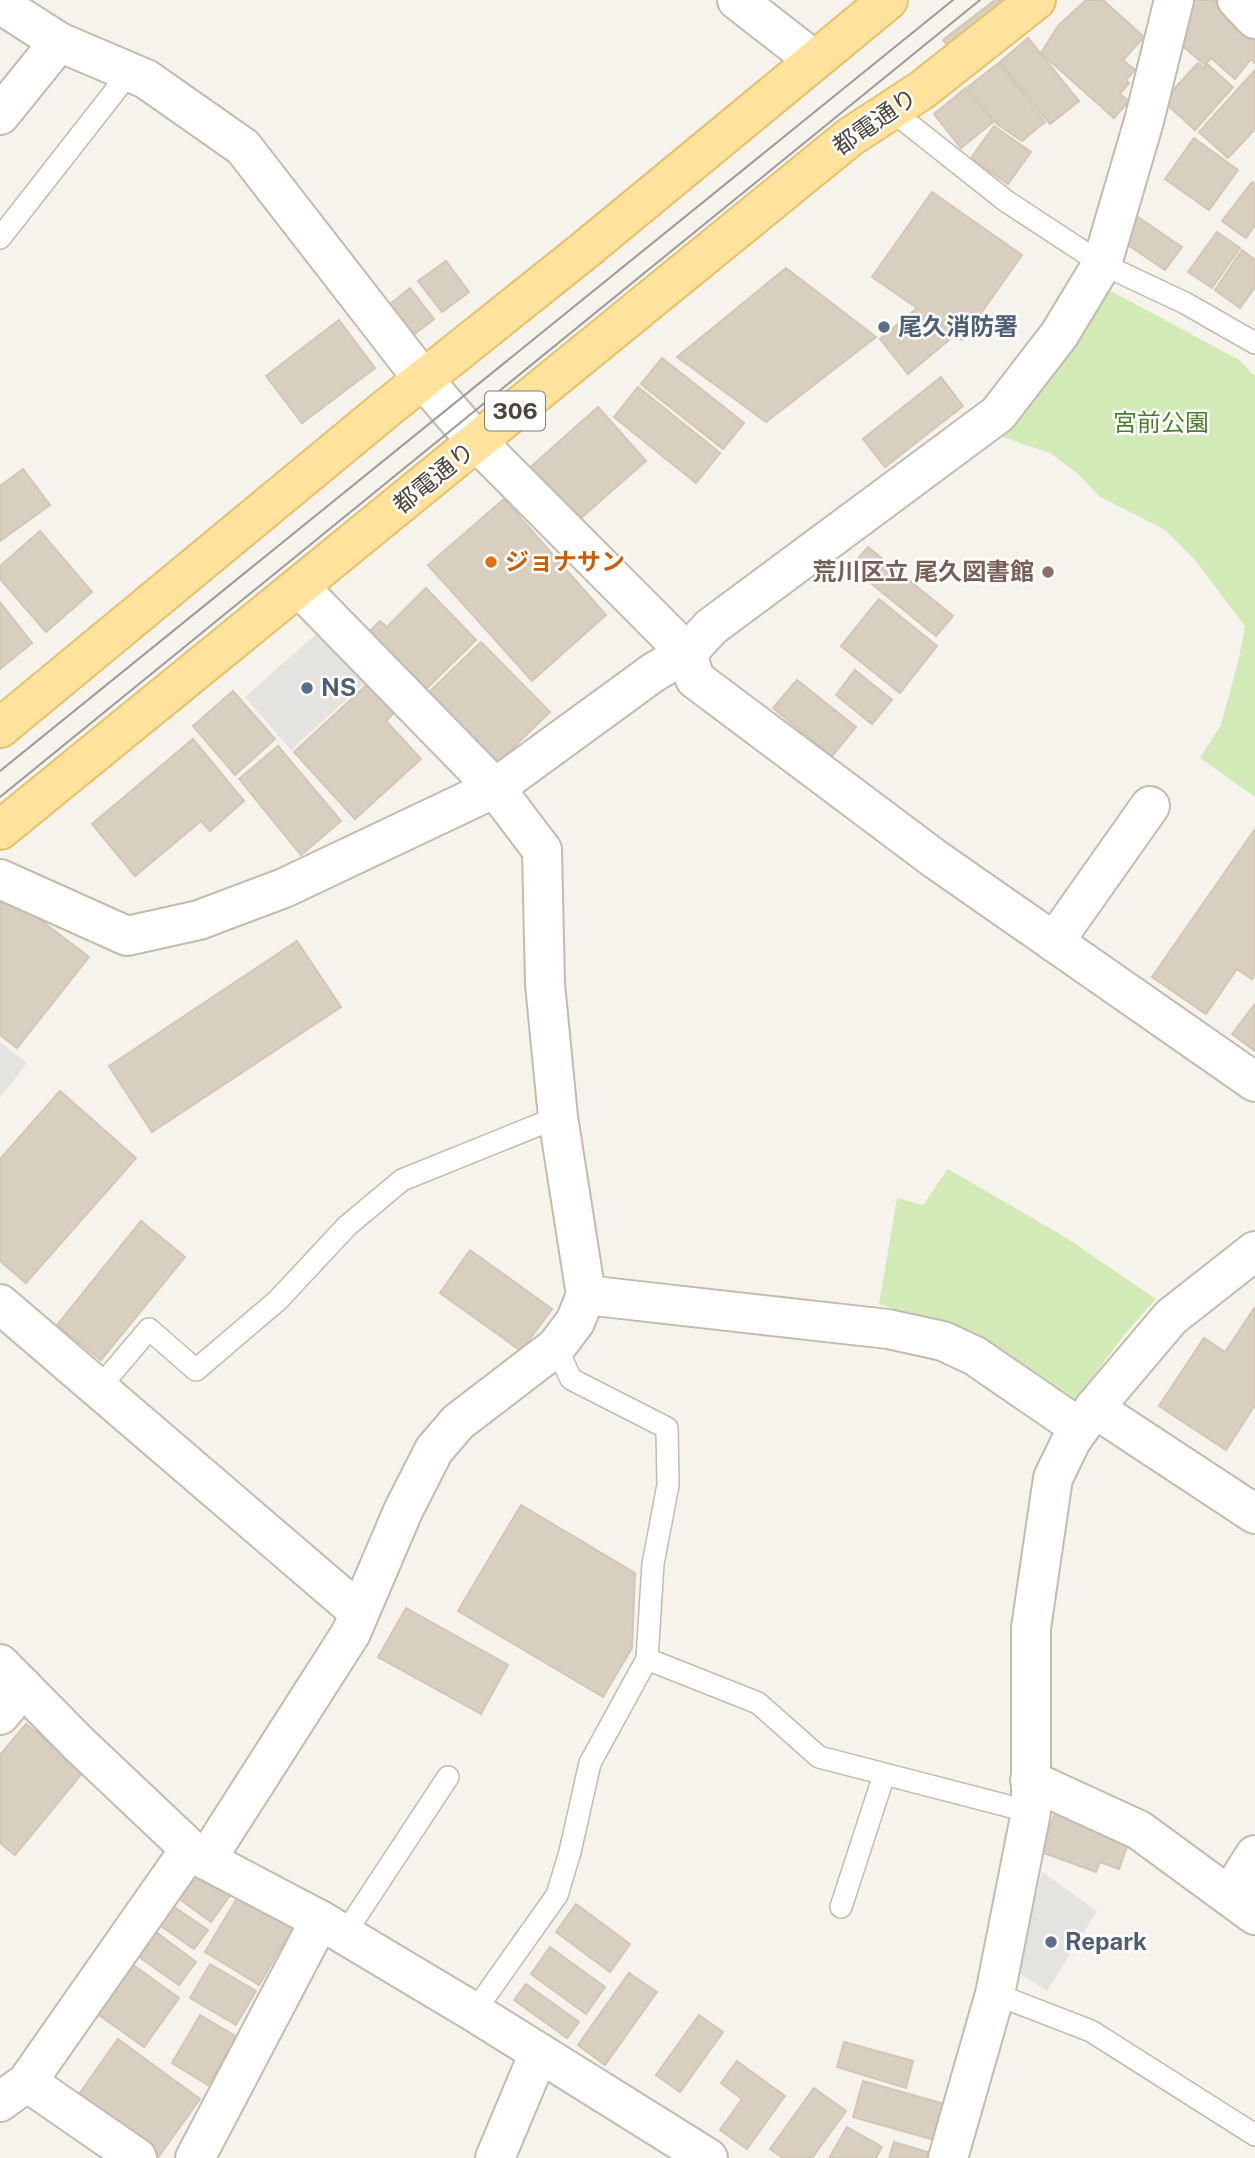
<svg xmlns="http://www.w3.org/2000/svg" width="1255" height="2158" viewBox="0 0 1255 2158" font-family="'Public Sans','Noto Sans JP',sans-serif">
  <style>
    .green { fill: #d2eab5 }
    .parking { fill: #e5e3e0 }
    .building { fill: #d8cfc1; stroke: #d3c7b4; stroke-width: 2 }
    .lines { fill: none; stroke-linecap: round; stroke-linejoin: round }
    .service-casing { stroke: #c2bbae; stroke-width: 24 }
    .minor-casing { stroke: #c2bbae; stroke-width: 42 }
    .primary-casing { stroke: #e6c16a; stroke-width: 42 }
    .service { stroke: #fff; stroke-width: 21 }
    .minor { stroke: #fff; stroke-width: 38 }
    .primary { stroke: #ffe39c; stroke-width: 38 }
    .tram { stroke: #9a9a9a; stroke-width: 2 }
    .service-dot { fill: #5c6f8a; stroke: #fff; stroke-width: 2.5 }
    .food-dot { fill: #e8710a; stroke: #fff; stroke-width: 2.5 }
    .education-dot { fill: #8d6e63; stroke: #fff; stroke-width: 2.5 }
    .labels { text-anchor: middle; stroke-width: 5; stroke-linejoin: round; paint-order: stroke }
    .shield { fill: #fff; stroke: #817c74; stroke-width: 2 }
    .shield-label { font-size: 23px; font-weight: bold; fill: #4b4439 }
    .street-label { font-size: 24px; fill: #4b4439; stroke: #fff }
    .service-label { font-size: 24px; font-weight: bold; fill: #4e5e75; stroke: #fff; text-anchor: start }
    .park-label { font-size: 24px; fill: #4a7f2a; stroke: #fff }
    .food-label { font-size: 24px; font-weight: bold; fill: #c56008; stroke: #fff; text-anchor: start }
    .education-label { font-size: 24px; font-weight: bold; fill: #785e54; stroke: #fff; text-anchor: end }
  </style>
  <rect width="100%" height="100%" fill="#f6f3ec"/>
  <g class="green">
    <path d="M 1111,291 L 1239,360 L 1255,376 L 1255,797 L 1200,758 L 1221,725 L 1239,658 L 1245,626 L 1195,560 L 1165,530 L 1099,496 L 1077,473 L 1050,453 L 1000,436 Z"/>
    <path d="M 948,1169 L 1065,1237 L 1156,1299 L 1124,1335 L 1076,1399 L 981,1337 L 879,1304 L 897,1198 L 923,1205 Z"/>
  </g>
  <g class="parking">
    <path d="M 323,628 L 369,679 L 291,750 L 245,697 Z"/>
    <path d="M 0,1042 L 27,1063 L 0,1098 Z"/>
    <path d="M 1042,1872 L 1097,1911 L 1047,1991 L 1017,1972 Z"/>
  </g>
  <g class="building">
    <path d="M 995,0 L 1018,0 L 953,52 L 943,40 Z"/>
    <path d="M 1086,0 L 1103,0 L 1144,37 L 1123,60 L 1135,70 L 1126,80 L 1129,83 L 1120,94 L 1129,101 L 1114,118 L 1041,53 L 1058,26 Z"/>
    <path d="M 1185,0 L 1214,0 L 1255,36 L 1255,63 L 1251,59 L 1235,79 L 1211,58 L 1205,65 L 1174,39 Z"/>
    <path d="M 1028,38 L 1079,101 L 1050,124 L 1000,62 Z"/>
    <path d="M 999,63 L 1045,122 L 1022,141 L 997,124 L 968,87 Z"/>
    <path d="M 1198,63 L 1204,68 L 1207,64 L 1233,87 L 1195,130 L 1163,101 Z"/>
    <path d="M 1255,70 L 1255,129 L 1228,158 L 1199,132 Z"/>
    <path d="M 966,88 L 993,122 L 961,148 L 934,114 Z"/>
    <path d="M 994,126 L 1031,152 L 1008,184 L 971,158 Z"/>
    <path d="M 1194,138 L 1238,170 L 1209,210 L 1165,179 Z"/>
    <path d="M 1252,182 L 1255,184 L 1255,225 L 1246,238 L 1222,221 Z"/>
    <path d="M 932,192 L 1022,255 L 962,340 L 955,335 L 908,374 L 880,339 L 917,308 L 872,277 Z"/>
    <path d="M 1138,217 L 1182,247 L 1165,270 L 1125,243 L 1127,234 Z"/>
    <path d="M 1217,232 L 1240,248 L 1212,288 L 1188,272 Z"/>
    <path d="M 1242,250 L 1255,260 L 1255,287 L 1240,308 L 1215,290 Z"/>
    <path d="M 446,261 L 469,292 L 442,312 L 418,281 Z"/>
    <path d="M 786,268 L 876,337 L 766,422 L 677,357 Z"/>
    <path d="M 410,288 L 434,319 L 412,336 L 389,305 Z"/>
    <path d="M 339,320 L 375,368 L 302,423 L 266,376 Z"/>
    <path d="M 662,358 L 744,423 L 723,449 L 641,384 Z"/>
    <path d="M 941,377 L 963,406 L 885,467 L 863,439 Z"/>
    <path d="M 638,387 L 720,453 L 696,483 L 614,417 Z"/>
    <path d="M 598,407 L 646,461 L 573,525 L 526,471 Z"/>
    <path d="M 23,469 L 50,505 L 0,541 L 0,486 Z"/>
    <path d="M 504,499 L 606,615 L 532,681 L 428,565 Z"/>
    <path d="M 40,531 L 92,592 L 46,632 L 0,579 L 0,566 Z"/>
    <path d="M 868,547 L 953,616 L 936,636 L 851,567 Z"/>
    <path d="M 426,588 L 476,640 L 417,698 L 360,641 L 380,621 L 387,627 Z"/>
    <path d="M 879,599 L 937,646 L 900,693 L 841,646 Z"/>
    <path d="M 0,602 L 32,643 L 0,669 Z"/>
    <path d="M 481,642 L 550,712 L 491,769 L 423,698 Z"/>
    <path d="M 855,670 L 892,700 L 872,724 L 836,695 Z"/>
    <path d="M 797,680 L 856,727 L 832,756 L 773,708 Z"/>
    <path d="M 371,681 L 398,709 L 386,721 L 421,759 L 355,819 L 294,752 Z"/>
    <path d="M 233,691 L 275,739 L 235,775 L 193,726 Z"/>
    <path d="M 193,739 L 244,801 L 210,831 L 201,821 L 135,876 L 92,824 Z"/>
    <path d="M 278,746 L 341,821 L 301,855 L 239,779 Z"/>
    <path d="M 1255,829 L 1255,974 L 1252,979 L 1237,969 L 1206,1014 L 1152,977 Z"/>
    <path d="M 0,899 L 27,910 L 89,957 L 17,1048 L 0,1035 Z"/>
    <path d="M 297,941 L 341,1007 L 152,1132 L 109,1066 Z"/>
    <path d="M 1255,1004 L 1255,1051 L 1232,1034 Z"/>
    <path d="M 60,1091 L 136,1158 L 26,1283 L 0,1261 L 0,1159 Z"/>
    <path d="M 141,1221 L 185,1257 L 101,1360 L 57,1325 Z"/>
    <path d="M 470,1250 L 552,1309 L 521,1351 L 440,1293 Z"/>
    <path d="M 1255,1307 L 1255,1405 L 1226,1450 L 1159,1406 L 1204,1338 L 1225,1352 Z"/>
    <path d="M 521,1505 L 635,1573 L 632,1648 L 603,1697 L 458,1611 Z"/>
    <path d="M 406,1608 L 508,1665 L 481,1714 L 378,1657 Z"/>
    <path d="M 26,1724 L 84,1771 L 15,1855 L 0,1843 L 0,1755 Z"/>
    <path d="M 1057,1808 L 1131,1835 L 1119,1869 L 1100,1862 L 1096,1872 L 1041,1852 Z"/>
    <path d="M 192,1862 L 233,1891 L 211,1922 L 170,1892 Z"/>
    <path d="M 243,1888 L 297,1920 L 259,1985 L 205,1952 Z"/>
    <path d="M 164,1900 L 208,1930 L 194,1949 L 151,1919 Z"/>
    <path d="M 576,1904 L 630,1944 L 610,1972 L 556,1932 Z"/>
    <path d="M 152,1929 L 196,1962 L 179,1985 L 135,1954 Z"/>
    <path d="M 550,1947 L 605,1987 L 586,2014 L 531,1974 Z"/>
    <path d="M 125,1959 L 179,1998 L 144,2047 L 89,2008 Z"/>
    <path d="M 210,1964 L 256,1991 L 236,2025 L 190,1998 Z"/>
    <path d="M 629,1973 L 657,1992 L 605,2065 L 578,2045 Z"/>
    <path d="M 526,1984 L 579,2022 L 567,2038 L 514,2000 Z"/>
    <path d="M 200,2015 L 237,2037 L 208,2085 L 172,2063 Z"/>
    <path d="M 699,2015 L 723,2032 L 680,2092 L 656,2075 Z"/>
    <path d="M 118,2039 L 200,2099 L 159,2156 L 77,2097 Z"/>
    <path d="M 844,2042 L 913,2061 L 906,2088 L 837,2067 Z"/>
    <path d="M 737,2061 L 785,2096 L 747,2149 L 720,2130 L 742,2099 L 721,2083 Z"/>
    <path d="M 863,2081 L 948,2105 L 938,2141 L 853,2117 Z"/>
    <path d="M 814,2088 L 846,2111 L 812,2158 L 783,2158 L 770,2149 Z"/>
    <path d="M 847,2127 L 882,2147 L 876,2158 L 829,2158 Z"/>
    <path d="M 894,2142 L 934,2154 L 933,2158 L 889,2158 Z"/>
  </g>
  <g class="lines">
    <defs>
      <g id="service">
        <path d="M 891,110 L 1006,201 L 1102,264 L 1185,303 L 1255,343"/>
        <path d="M 0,238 L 130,72"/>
        <path d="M 556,1347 L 571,1379 L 667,1428 L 668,1485 L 653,1564 L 647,1659 L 758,1703 L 819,1757 L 1031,1812"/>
        <path d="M 99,1388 L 149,1329 L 196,1370 L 278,1300 L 347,1226 L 402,1180 L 558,1117"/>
        <path d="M 841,1907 L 884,1775"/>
        <path d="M 344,1935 L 448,1777"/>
        <path d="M 995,1994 L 1091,2031 L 1255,2135"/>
        <path d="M 474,2012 L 557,1895 L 570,1852 L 590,1763 L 647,1659"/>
      </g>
      <g id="minor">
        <path d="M 737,0 L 814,60"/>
        <path d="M 1237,0 L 1255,19"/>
        <path d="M 0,4 L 59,42 L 146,79 L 243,147 L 423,379 L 477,442 L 687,653 L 695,679 L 935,859 L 1255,1082"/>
        <path d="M 0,115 L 59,42"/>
        <path d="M 0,879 L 127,936 L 199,920 L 284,888 L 495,788 L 654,672 L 687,653 L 711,627 L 998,414 L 1059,335 L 1102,264 L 1144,121 L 1174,0"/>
        <path d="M 1054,942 L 1150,806"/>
        <path d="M 586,1295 L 888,1329 L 943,1341 L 975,1356 L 1080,1428"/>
        <path d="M 0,1304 L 359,1612"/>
        <path d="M 1094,1408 L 1255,1514"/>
        <path d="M 0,1664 L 79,1744 L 190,1849 L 206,1860 L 320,1920 L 474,2012 L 708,2158"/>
        <path d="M 0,1715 L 23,1687"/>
        <path d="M 1030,1780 L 1139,1830 L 1255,1915"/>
        <path d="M 206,1860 L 351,1633 L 403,1511 L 434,1450 L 458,1422 L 556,1347 L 575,1322 L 586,1295 L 558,1117 L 545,984 L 542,850 L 495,788 L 300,588"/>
        <path d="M 1229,1896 L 1255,1855"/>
        <path d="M 27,2082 L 137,2158"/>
        <path d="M 0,2102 L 27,2082 L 190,1849"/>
        <path d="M 195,2158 L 320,1920"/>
        <path d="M 495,2158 L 539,2053"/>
        <path d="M 948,2158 L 995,1994 L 1031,1812 L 1031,1628 L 1053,1478 L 1071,1441 L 1094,1408 L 1171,1317 L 1255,1251"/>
      </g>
      <g id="primary">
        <path d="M 0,728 L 387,408 L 585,250 L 888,0"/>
        <path d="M 0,830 L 850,137 L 922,90 L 1036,0"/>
      </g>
    </defs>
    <use href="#service" class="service-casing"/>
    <use href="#minor" class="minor-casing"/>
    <use href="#primary" class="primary-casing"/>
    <use href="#service" class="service"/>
    <use href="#minor" class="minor"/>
    <use href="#primary" class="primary"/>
    <g class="tram">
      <path d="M 0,771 L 953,0"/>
      <path d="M 0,797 L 980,0"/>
    </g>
  </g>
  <g class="service-dot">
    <circle cx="884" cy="327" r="7"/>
    <circle cx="307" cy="688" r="7"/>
    <circle cx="1051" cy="1942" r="7"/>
  </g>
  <circle class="food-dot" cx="491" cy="562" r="7"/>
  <circle class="education-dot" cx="1048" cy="572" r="7"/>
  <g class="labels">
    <rect class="shield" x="485" y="391.5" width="60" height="39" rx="5"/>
    <g class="shield-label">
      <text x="515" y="419">306</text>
    </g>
    <g class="street-label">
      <text transform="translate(875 122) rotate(-35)" y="8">都電通り</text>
      <text transform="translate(434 478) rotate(-39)" y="8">都電通り</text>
    </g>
    <g class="service-label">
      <text x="898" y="335">尾久消防署</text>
      <text x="321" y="696">NS</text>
      <text x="1065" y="1950">Repark</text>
    </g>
    <g class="park-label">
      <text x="1161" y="431">宮前公園</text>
    </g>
    <g class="food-label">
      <text x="505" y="570">ジョナサン</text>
    </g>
    <g class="education-label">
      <text x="1034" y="580">荒川区立 尾久図書館</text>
    </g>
  </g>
</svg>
